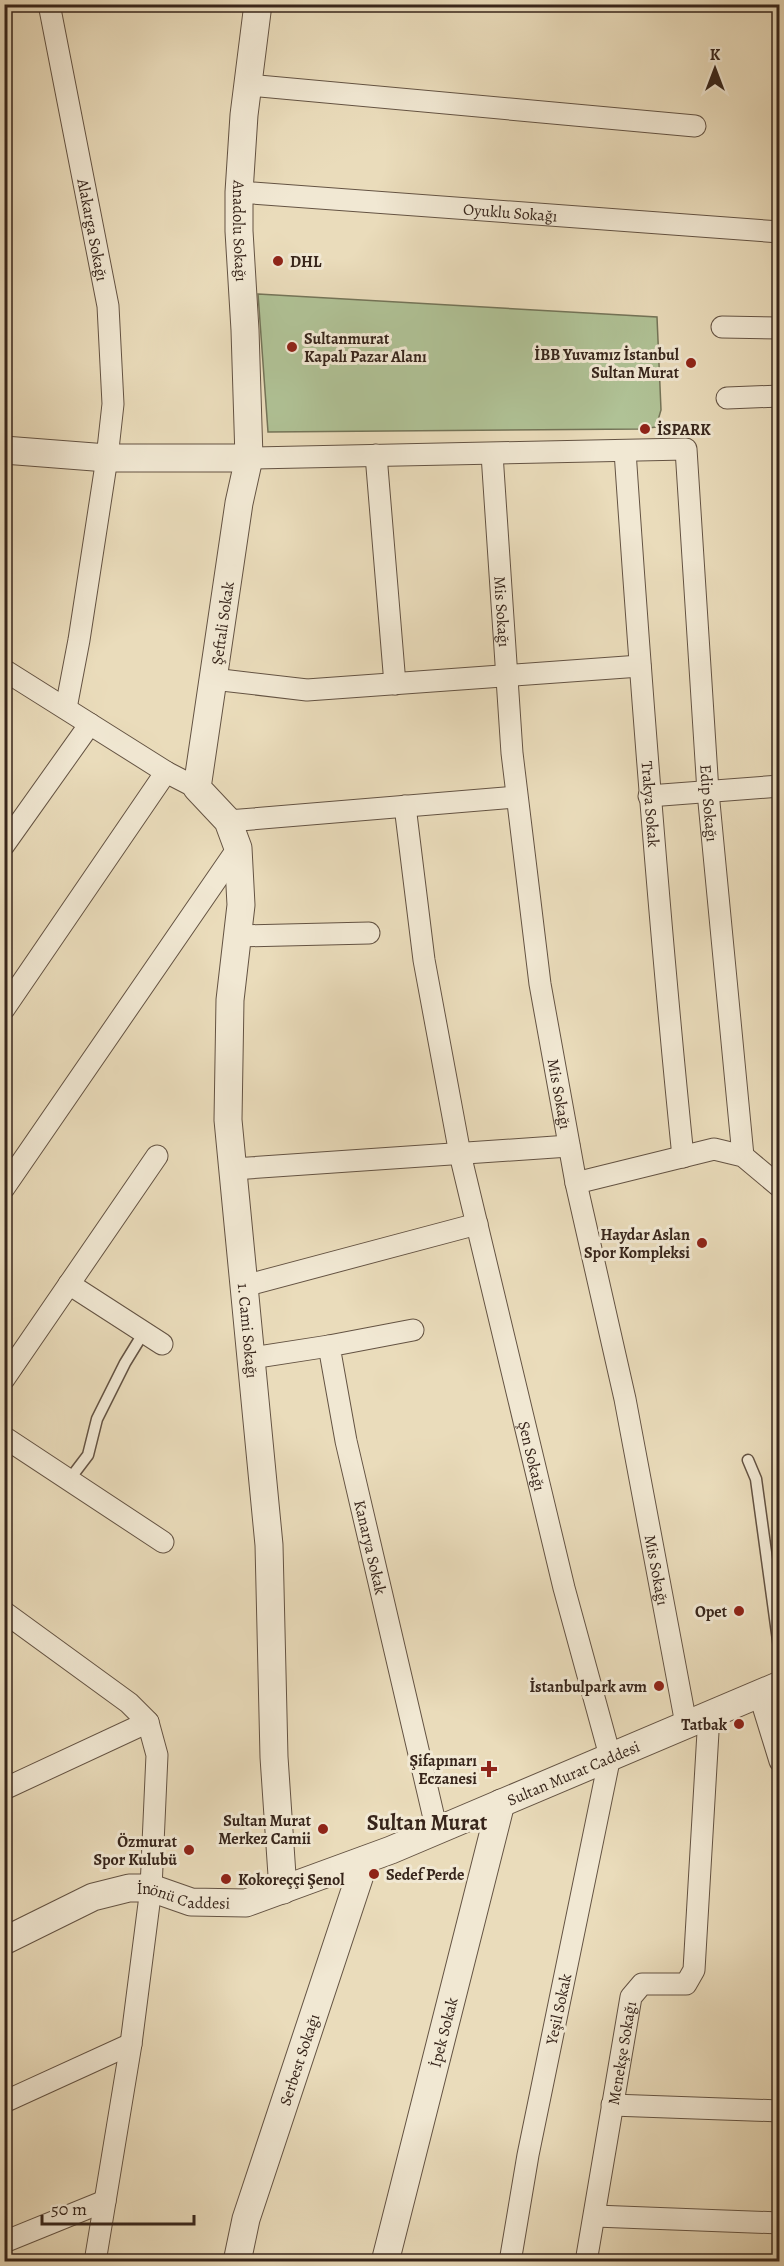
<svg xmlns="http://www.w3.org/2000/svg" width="784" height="2266" viewBox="0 0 784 2266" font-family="Alegreya,serif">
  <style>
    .green { fill: #b0c296; stroke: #747458; stroke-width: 1.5 }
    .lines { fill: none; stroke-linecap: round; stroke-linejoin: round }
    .service-casing { stroke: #645343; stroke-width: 13 }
    .minor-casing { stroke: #645343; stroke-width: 23 }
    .tertiary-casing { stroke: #645343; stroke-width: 29 }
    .service { stroke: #f1e8d3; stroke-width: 10 }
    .minor { stroke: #f1e8d3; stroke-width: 21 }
    .tertiary { stroke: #f1e8d3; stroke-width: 27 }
    .poi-dot { fill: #8f2418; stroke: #f1e8d3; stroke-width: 2 }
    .labels { text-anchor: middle; stroke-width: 6; stroke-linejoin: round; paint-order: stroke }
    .street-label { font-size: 16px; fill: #37251b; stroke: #f1e8d3 }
    .poi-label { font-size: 16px; font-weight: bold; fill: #37251b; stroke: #f1e8d3; text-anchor: end }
    .district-label { font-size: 22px; font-weight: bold; fill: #37251b; stroke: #f1e8d3 }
  </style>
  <rect width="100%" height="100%" fill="#eadcbb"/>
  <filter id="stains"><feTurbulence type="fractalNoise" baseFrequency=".00333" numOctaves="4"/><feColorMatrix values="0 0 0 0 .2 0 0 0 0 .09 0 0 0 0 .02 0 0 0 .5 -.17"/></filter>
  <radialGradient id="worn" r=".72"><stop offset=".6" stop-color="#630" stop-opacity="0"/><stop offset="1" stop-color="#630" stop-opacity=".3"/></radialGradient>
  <path class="green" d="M 258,294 L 657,317 L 661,410 L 656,427 L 641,429 L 268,432 Z"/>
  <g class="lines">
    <defs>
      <g id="service">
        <path d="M 748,1460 L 756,1479 L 780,1655"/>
        <path d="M 69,1480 L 88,1455 L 97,1419 L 125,1363 L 144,1332"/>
      </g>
      <g id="minor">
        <path id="s1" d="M 49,4 L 108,306 L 113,404 L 107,458 L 79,640 L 66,708"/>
        <path d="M 248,85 L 695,126"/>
        <path id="s2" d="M 239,192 L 780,232"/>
        <path d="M 722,327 L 780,328"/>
        <path d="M 727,398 L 780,396"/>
        <path id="s3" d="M 625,451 C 641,687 659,922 683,1157"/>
        <path id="s4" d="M 492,454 L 512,753 L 540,984 L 576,1183 L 625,1399 L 686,1724"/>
        <path d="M 376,455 L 395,684"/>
        <path id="s5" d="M 249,458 L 686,449 L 708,792 L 743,1156"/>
        <path d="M 4,670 L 166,772 L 197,788"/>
        <path d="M 213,679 L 307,690 L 640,666"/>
        <path d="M 649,796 L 780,786"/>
        <path id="s6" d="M 405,806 L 424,960 L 460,1154 L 564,1588 L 610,1756 L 528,2155 L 510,2262"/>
        <path d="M 228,821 L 516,797"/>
        <path d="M 4,845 L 90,724"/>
        <path d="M 238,936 L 369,933"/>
        <path d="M 4,1009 L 166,772"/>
        <path d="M 233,1169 L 569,1146"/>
        <path d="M 576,1183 L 714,1149 L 743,1156 L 780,1187"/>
        <path d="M 4,1188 L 238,848"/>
        <path d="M 69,1284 L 162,1344"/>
        <path d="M 244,1286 L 477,1224"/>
        <path id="s7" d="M 413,1330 L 329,1346 L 346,1441 L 437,1831"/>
        <path d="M 251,1358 L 329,1346"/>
        <path d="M 4,1379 L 157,1156"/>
        <path d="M 4,1437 L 163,1542"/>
        <path d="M 4,1612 L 129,1703 L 148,1722 L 157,1755 L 151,1888 L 131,2044 L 95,2262"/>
        <path d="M 759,1693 L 780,1761"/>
        <path d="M 4,1789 L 148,1722"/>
        <path d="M 4,2102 L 131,2044"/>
        <path d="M 612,2105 L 780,2111"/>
        <path d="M 595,2216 L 780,2223"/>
        <path d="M 4,2242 L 105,2201"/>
        <path id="s8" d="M 586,2262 L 631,1997 L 642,1984 L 686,1984 L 694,1970 L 709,1715"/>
      </g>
      <g id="tertiary">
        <path id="s9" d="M 258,4 L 244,115 L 239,192 L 239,231 L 245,330 L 249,458 L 239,503 L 197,788 L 228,821 L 238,848 L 241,905 L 230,1000 L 228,1120 L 269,1545 L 274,1757 L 283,1890"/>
        <path d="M 4,450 L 107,458 L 249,458"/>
        <path id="s10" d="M 4,1941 L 93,1897 L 129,1888 L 151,1888 L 191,1902 L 246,1903 L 391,1850 L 780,1685"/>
        <path id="s11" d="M 237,2262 L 246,2219 L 365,1860"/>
        <path id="s12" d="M 385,2262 L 501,1803"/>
      </g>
    </defs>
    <use href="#service" class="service-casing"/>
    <use href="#minor" class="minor-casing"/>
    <use href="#tertiary" class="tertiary-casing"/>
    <use href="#service" class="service"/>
    <use href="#minor" class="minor"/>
    <use href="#tertiary" class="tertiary"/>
  </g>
  <g class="poi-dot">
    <circle cx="278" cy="261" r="6"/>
    <circle cx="292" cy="347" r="6"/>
    <circle cx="691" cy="363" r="6"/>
    <circle cx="645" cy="429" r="6"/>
    <circle cx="702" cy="1243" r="6"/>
    <circle cx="739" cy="1611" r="6"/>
    <circle cx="659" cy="1686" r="6"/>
    <circle cx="739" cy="1724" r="6"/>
    <path d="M486 1760h6v6h6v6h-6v6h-6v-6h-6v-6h6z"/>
    <circle cx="323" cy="1829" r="6"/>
    <circle cx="189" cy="1850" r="6"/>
    <circle cx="374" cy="1874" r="6"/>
    <circle cx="226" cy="1879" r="6"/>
  </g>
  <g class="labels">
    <g class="street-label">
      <text dy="6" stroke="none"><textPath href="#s2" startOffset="272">Oyuklu Sokağı</textPath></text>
      <text dy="6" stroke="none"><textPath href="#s1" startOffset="230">Alakarga Sokağı</textPath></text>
      <text dy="6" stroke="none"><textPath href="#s9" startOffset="228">Anadolu Sokağı</textPath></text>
      <text dy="6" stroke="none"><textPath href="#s4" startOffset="158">Mis Sokağı</textPath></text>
      <text transform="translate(222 623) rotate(-82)" y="6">Şeftali Sokak</text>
      <text dy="6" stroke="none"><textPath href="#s5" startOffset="792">Edip Sokağı</textPath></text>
      <text dy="6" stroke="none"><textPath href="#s3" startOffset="354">Trakya Sokak</textPath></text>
      <text dy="6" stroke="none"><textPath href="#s4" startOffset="644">Mis Sokağı</textPath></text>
      <text dy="6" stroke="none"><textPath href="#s9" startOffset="1348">1. Cami Sokağı</textPath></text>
      <text dy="6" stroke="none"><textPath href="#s6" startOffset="663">Şen Sokağı</textPath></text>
      <text dy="6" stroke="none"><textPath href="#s7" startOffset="291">Kanarya Sokak</textPath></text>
      <text dy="6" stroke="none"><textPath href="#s4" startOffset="1130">Mis Sokağı</textPath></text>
      <text dy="6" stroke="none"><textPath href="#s10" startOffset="608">Sultan Murat Caddesi</textPath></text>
      <text dy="6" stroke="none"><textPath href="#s10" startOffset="192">İnönü Caddesi</textPath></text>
      <text transform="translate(558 2009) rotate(-78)" y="6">Yeşil Sokak</text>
      <text dy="6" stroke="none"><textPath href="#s12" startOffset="237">İpek Sokak</textPath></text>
      <text dy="6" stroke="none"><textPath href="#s8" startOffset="212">Menekşe Sokağı</textPath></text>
      <text dy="6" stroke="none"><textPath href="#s11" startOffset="212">Serbest Sokağı</textPath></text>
    </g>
    <g class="poi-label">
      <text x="290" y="267" text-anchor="start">DHL</text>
      <text x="304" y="344" text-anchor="start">Sultanmurat<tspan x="304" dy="18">Kapalı Pazar Alanı</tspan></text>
      <text x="679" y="360">İBB Yuvamız İstanbul<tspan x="679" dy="18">Sultan Murat</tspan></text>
      <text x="657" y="435" text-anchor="start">İSPARK</text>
      <text x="690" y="1240">Haydar Aslan<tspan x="690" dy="18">Spor Kompleksi</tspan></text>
      <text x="727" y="1617">Opet</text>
      <text x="647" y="1692">İstanbulpark avm</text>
      <text x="727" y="1730">Tatbak</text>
      <text x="477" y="1766">Şifapınarı<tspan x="477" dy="18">Eczanesi</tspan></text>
      <text x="311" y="1826">Sultan Murat<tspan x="311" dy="18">Merkez Camii</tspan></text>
      <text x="177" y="1847">Özmurat<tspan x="177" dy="18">Spor Kulubü</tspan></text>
      <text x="386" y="1880" text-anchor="start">Sedef Perde</text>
      <text x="238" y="1885" text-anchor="start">Kokoreççi Şenol</text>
    </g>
    <g class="district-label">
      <text x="427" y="1830">Sultan Murat</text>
    </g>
  </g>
  <rect width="784" height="2266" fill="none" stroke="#eadcbb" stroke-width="24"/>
  <rect x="6" y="6" width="772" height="2254" fill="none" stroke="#37251b" stroke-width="3"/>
  <rect x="12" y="12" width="760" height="2242" fill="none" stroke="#37251b" stroke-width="1.5"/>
  <g transform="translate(715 69)" stroke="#f1e8d3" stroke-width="4.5" paint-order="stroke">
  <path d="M0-4.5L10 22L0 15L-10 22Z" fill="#37251b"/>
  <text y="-9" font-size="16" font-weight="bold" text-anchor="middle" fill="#37251b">K</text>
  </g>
  <path d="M42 2215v9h152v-9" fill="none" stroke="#37251b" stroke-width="3"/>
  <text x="51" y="2215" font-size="18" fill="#37251b" stroke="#f1e8d3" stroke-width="4.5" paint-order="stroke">50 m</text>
  <rect width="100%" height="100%" filter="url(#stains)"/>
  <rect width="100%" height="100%" fill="url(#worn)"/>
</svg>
